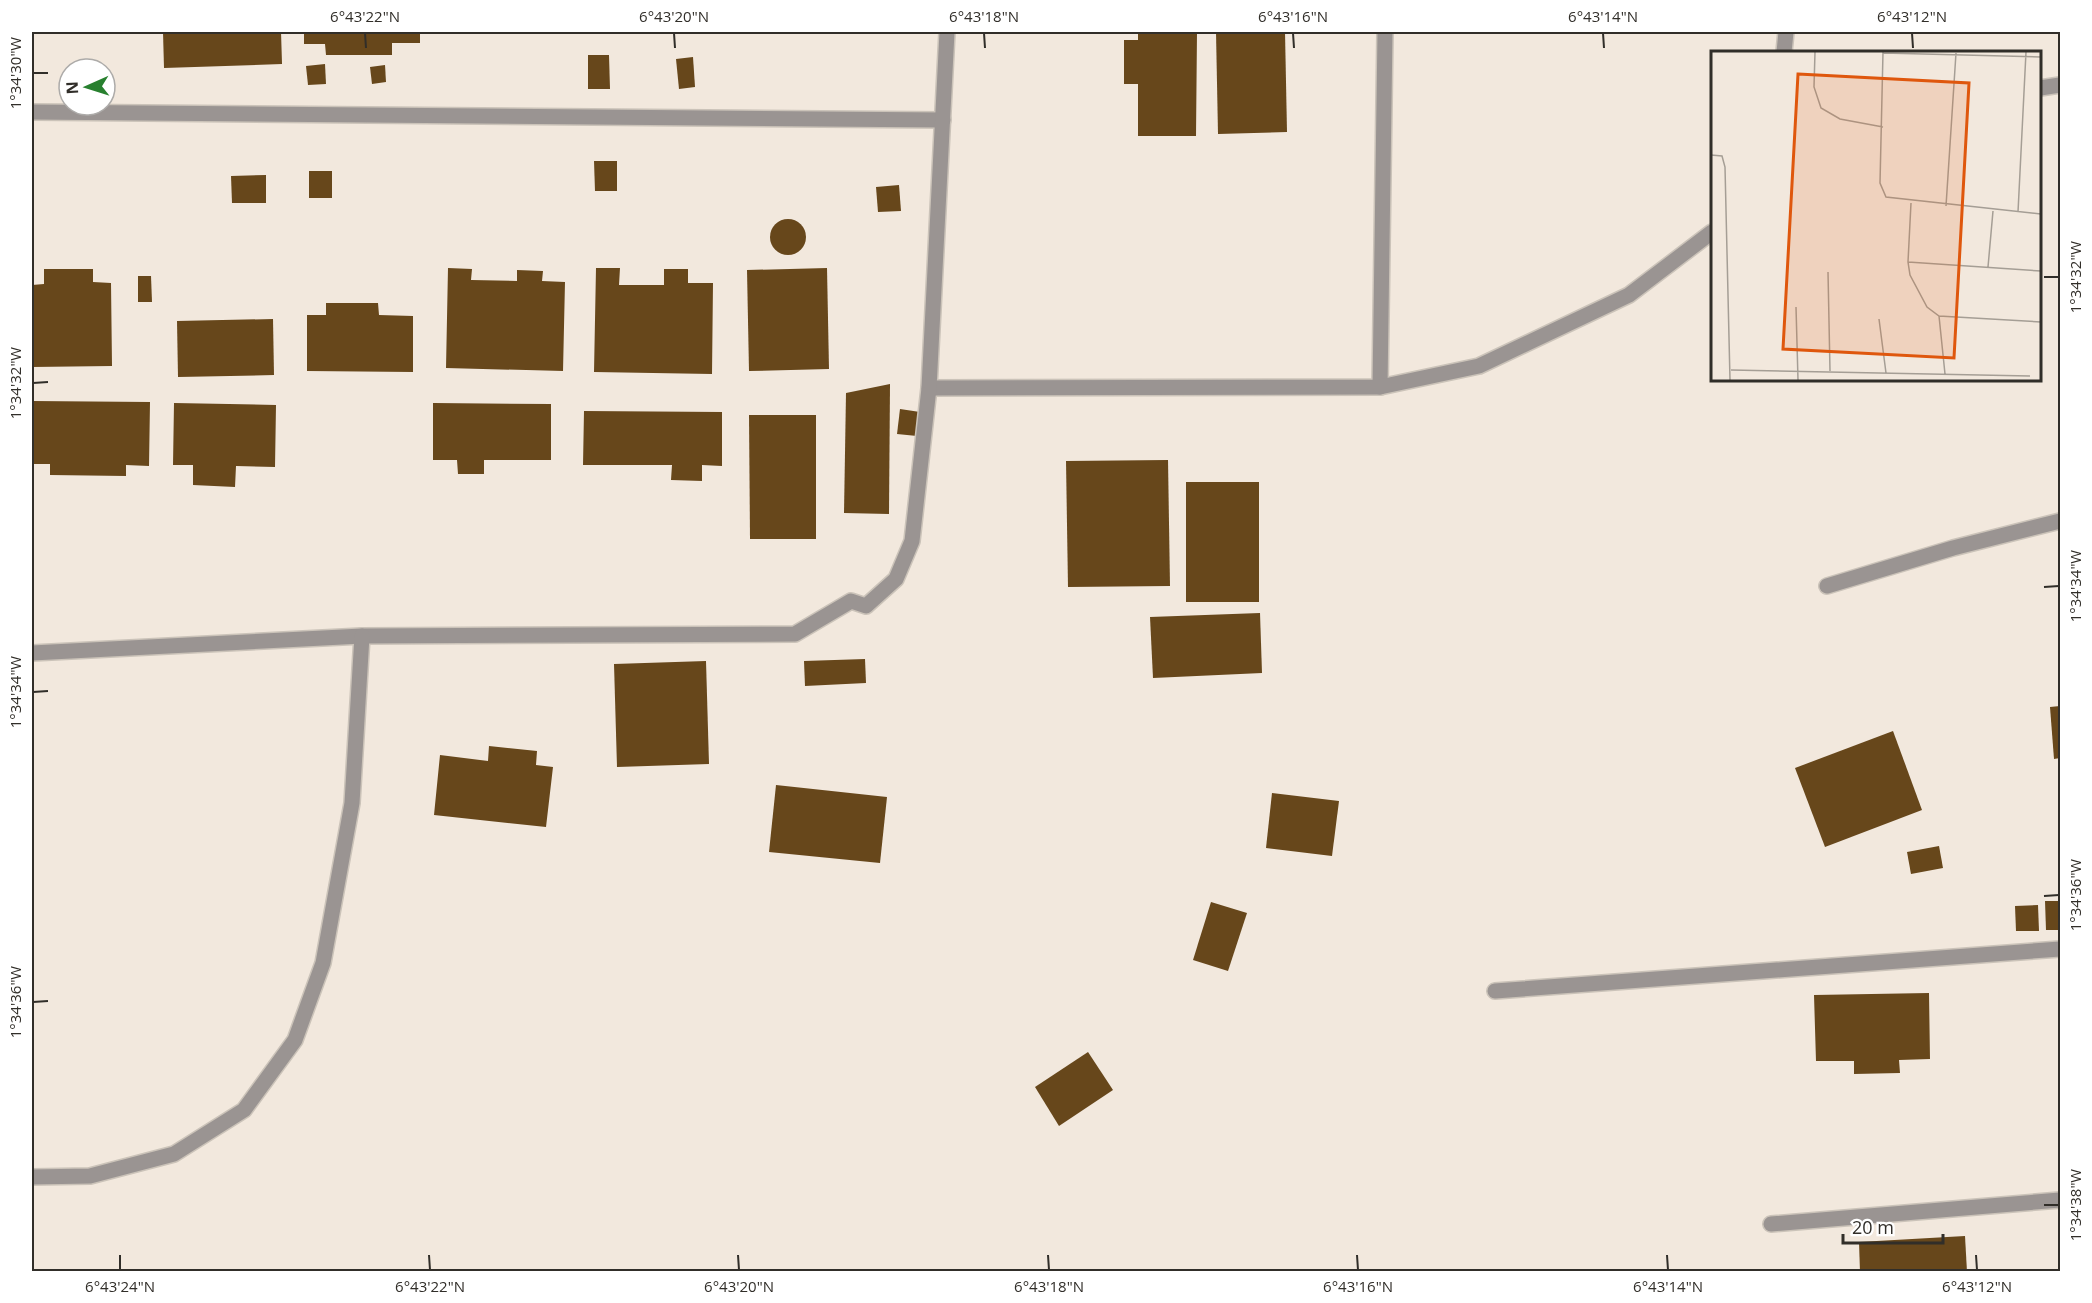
<svg xmlns="http://www.w3.org/2000/svg" width="2092" height="1303" viewBox="0 0 2092 1303" font-family="'Open Sans',sans-serif">
  <style>
    .building { fill: #67471b }
    .lines { fill: none; stroke-linecap: round; stroke-linejoin: round }
    .minor-casing { stroke: #cbc3b9; stroke-width: 18 }
    .minor { stroke: #9a9492; stroke-width: 15 }
    .ticks { fill: none; stroke: #312e29; stroke-width: 2 }
    .inset-road { fill: none; stroke: #a59e95; stroke-width: 1.5 }
    .view { fill: #df570d; fill-opacity: 0.15; stroke: #df570d; stroke-width: 3 }
    .inset-edge { fill: none; stroke: #312e29; stroke-width: 3 }
    .neatline { fill: none; stroke: #312e29; stroke-width: 2 }
    .ticks-label { font-size: 15px; text-anchor: middle; fill: #312e29 }
  </style>
  <rect width="100%" height="100%" fill="#f2e8dd"/>
  <g class="building">
    <path d="M 163,32 L 281,32 L 282,64 L 164,68 Z"/>
    <path d="M 304,32 L 420,32 L 420,43 L 392,43 L 392,55 L 326,55 L 325,44 L 304,44 Z"/>
    <path d="M 1138,32 L 1197,32 L 1196,136 L 1138,136 L 1138,84 L 1124,84 L 1124,40 L 1138,40 Z"/>
    <path d="M 1216,32 L 1285,32 L 1287,132 L 1218,134 Z"/>
    <path d="M 588,55 L 609,55 L 610,89 L 588,89 Z"/>
    <path d="M 693,57 L 695,87 L 679,89 L 676,59 Z"/>
    <path d="M 325,64 L 326,84 L 308,85 L 306,66 Z"/>
    <path d="M 385,65 L 386,82 L 372,84 L 370,67 Z"/>
    <path d="M 594,161 L 617,161 L 617,191 L 595,191 Z"/>
    <rect x="309" y="171" width="23" height="27"/>
    <path d="M 266,175 L 266,203 L 232,203 L 231,176 Z"/>
    <path d="M 899,185 L 901,211 L 878,212 L 876,187 Z"/>
    <circle cx="788" cy="237" r="18"/>
    <path d="M 448,268 L 472,269 L 471,280 L 517,281 L 517,270 L 543,271 L 542,281 L 565,282 L 563,371 L 446,368 Z"/>
    <path d="M 596,268 L 620,268 L 619,285 L 664,285 L 664,269 L 688,269 L 688,283 L 713,283 L 712,374 L 594,372 Z"/>
    <path d="M 827,268 L 829,369 L 749,371 L 747,270 Z"/>
    <path d="M 44,269 L 93,269 L 93,282 L 111,283 L 112,366 L 32,367 L 32,285 L 44,284 Z"/>
    <path d="M 138,276 L 151,276 L 152,302 L 138,302 Z"/>
    <path d="M 326,303 L 378,303 L 379,315 L 413,316 L 413,372 L 307,371 L 307,315 L 326,315 Z"/>
    <path d="M 273,319 L 274,375 L 178,377 L 177,321 Z"/>
    <path d="M 890,384 L 889,514 L 844,513 L 846,393 Z"/>
    <path d="M 32,401 L 150,402 L 149,466 L 126,465 L 126,476 L 50,475 L 50,464 L 32,464 Z"/>
    <path d="M 174,403 L 276,405 L 275,467 L 236,466 L 235,487 L 193,485 L 193,465 L 173,465 Z"/>
    <path d="M 433,403 L 551,404 L 551,460 L 484,460 L 484,474 L 458,474 L 457,460 L 433,460 Z"/>
    <path d="M 900,409 L 920,412 L 917,436 L 897,434 Z"/>
    <path d="M 584,411 L 722,412 L 722,466 L 702,465 L 702,481 L 671,480 L 672,465 L 583,465 Z"/>
    <path d="M 749,415 L 816,415 L 816,539 L 750,539 Z"/>
    <path d="M 1168,460 L 1170,586 L 1068,587 L 1066,461 Z"/>
    <rect x="1186" y="482" width="73" height="120"/>
    <path d="M 1260,613 L 1262,673 L 1153,678 L 1150,617 Z"/>
    <path d="M 865,659 L 866,683 L 805,686 L 804,661 Z"/>
    <path d="M 706,661 L 709,764 L 617,767 L 614,664 Z"/>
    <path d="M 2060,706 L 2060,758 L 2054,759 L 2050,707 Z"/>
    <path d="M 1893,731 L 1922,810 L 1825,847 L 1795,768 Z"/>
    <path d="M 489,746 L 537,751 L 536,765 L 553,767 L 546,827 L 434,815 L 440,755 L 488,761 Z"/>
    <path d="M 776,785 L 887,797 L 880,863 L 769,852 Z"/>
    <path d="M 1272,793 L 1339,801 L 1332,856 L 1266,848 Z"/>
    <path d="M 1939,846 L 1943,868 L 1911,874 L 1907,852 Z"/>
    <path d="M 2045,901 L 2060,901 L 2060,930 L 2046,930 Z"/>
    <path d="M 1211,902 L 1247,913 L 1228,971 L 1193,960 Z"/>
    <path d="M 2038,905 L 2039,931 L 2016,931 L 2015,906 Z"/>
    <path d="M 1929,993 L 1930,1059 L 1899,1060 L 1900,1073 L 1854,1074 L 1854,1061 L 1816,1061 L 1814,995 Z"/>
    <path d="M 1088,1052 L 1113,1090 L 1059,1126 L 1035,1087 Z"/>
    <path d="M 1965,1236 L 1967,1272 L 1860,1272 L 1859,1242 Z"/>
  </g>
  <g class="lines">
    <defs>
      <g id="minor">
        <path d="M 1784,52 L 1786,32"/>
        <path d="M 2040,88 L 2060,85"/>
        <path d="M 32,112 L 943,120"/>
        <path d="M 1380,387 L 1385,32"/>
        <path d="M 929,388 L 1380,387 L 1479,366 L 1629,295 L 1712,232"/>
        <path d="M 1827,586 L 1953,548 L 2060,521"/>
        <path d="M 32,653 L 362,636 L 795,634 L 851,601 L 866,606 L 896,579 L 912,541 L 929,388 L 947,32"/>
        <path d="M 1495,991 L 2060,949"/>
        <path d="M 32,1177 L 90,1176 L 174,1154 L 244,1110 L 295,1040 L 323,963 L 352,803 L 362,636"/>
        <path d="M 1771,1224 L 2060,1200"/>
      </g>
    </defs>
    <use href="#minor" class="minor-casing"/>
    <use href="#minor" class="minor"/>
  </g>
  <path class="ticks" d="M 365,33 L 366,48M 674,33 L 675,48M 984,33 L 985,48M 1293,33 L 1294,48M 1603,33 L 1604,48M 1912,33 L 1913,48M 33,73 L 48,73M 2044,277 L 2059,277M 33,383 L 48,382M 2044,587 L 2059,586M 33,692 L 48,691M 2044,896 L 2059,895M 33,1002 L 48,1001M 2044,1205 L 2059,1205M 120,1255 L 120,1270M 429,1255 L 430,1270M 738,1255 L 739,1270M 1048,1255 L 1049,1270M 1357,1255 L 1358,1270M 1667,1255 L 1668,1270M 1976,1255 L 1977,1270"/>
  <g transform="translate(1711 51)">
    <rect width="330" height="330" fill="#f2e8dd"/>
    <path class="inset-road" d="M 104,1 L 103,36 L 110,57 L 129,68 L 172,76M 172,1 L 169,132 L 175,146 L 330,163M 172,2 L 330,6M 0,104 L 11,105 L 14,116 L 19,329M 200,152 L 197,211 L 199,224 L 216,256 L 228,265 L 330,271M 235,155 L 245,2M 307,161 L 315,1M 197,211 L 330,220M 277,216 L 282,160M 117,221 L 119,320M 85,256 L 87,329M 228,265 L 234,323M 168,268 L 175,322M 20,319 L 319,325"/>
    <path class="view" d="M 87,23 L 258,32 L 243,307 L 72,298 Z"/>
    <rect width="330" height="330" class="inset-edge"/>
  </g>
  <rect width="2092" height="1303" fill="none" stroke="#ffffff" stroke-width="66"/>
  <g transform="translate(87 87) rotate(267)"><circle r="28" fill="#ffffff" stroke="#adaba9" stroke-width="1.5"/>
  <path d="M0-4.5L10 22L0 15L-10 22Z" fill="#28802f"/>
  <text y="-9" font-size="16" font-weight="bold" text-anchor="middle" fill="#312e29">N</text>
  </g>
  <path d="M1843 1234v9h100v-9" fill="none" stroke="#312e29" stroke-width="3"/>
  <text x="1852" y="1234" font-size="18" fill="#312e29" stroke="#ffffff" stroke-width="4.5" paint-order="stroke">20 m</text>
  <rect x="33" y="33" width="2026" height="1237" class="neatline"/>
  <g class="ticks-label">
    <text x="365" y="22">6°43'22"N</text>
    <text x="674" y="22">6°43'20"N</text>
    <text x="984" y="22">6°43'18"N</text>
    <text x="1293" y="22">6°43'16"N</text>
    <text x="1603" y="22">6°43'14"N</text>
    <text x="1912" y="22">6°43'12"N</text>
    <text transform="translate(16 73) rotate(-90)" y="5">1°34'30"W</text>
    <text transform="translate(2076 277) rotate(-90)" y="5">1°34'32"W</text>
    <text transform="translate(16 383) rotate(-90)" y="5">1°34'32"W</text>
    <text transform="translate(2076 586) rotate(-90)" y="5">1°34'34"W</text>
    <text transform="translate(16 692) rotate(-90)" y="5">1°34'34"W</text>
    <text transform="translate(2076 895) rotate(-90)" y="5">1°34'36"W</text>
    <text transform="translate(16 1002) rotate(-90)" y="5">1°34'36"W</text>
    <text transform="translate(2076 1205) rotate(-90)" y="5">1°34'38"W</text>
    <text x="120" y="1292">6°43'24"N</text>
    <text x="430" y="1292">6°43'22"N</text>
    <text x="739" y="1292">6°43'20"N</text>
    <text x="1049" y="1292">6°43'18"N</text>
    <text x="1358" y="1292">6°43'16"N</text>
    <text x="1668" y="1292">6°43'14"N</text>
    <text x="1977" y="1292">6°43'12"N</text>
  </g>
</svg>
